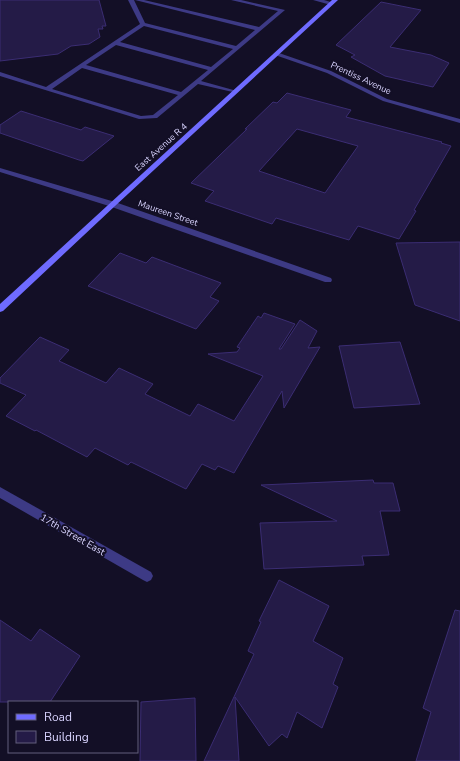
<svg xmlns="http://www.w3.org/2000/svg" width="460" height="761" viewBox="0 0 460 761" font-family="'Nunito Sans',sans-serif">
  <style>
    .building { fill: #241b47; stroke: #3b2d73; fill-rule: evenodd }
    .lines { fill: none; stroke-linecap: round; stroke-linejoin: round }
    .lane { fill: #3d3a85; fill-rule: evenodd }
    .street { fill: #3d3a85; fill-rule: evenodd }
    .secondary { fill: #6f6bff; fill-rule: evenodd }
    .labels { text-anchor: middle; stroke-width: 4; stroke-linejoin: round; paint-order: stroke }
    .far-street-label { font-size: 9px; fill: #d9d4ff; stroke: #130f26 }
    .street-label { font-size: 10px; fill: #d9d4ff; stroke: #130f26 }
  </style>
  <rect width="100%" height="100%" fill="#130f26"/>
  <g class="building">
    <path d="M 0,0 L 99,0 L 106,26 L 102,26 L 103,29 L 98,29 L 100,37 L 89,44 L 71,46 L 58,54 L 0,61 Z"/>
    <path d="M 381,2 L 421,10 L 390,47 L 431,55 L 449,63 L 433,87 L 385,76 L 351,57 L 355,55 L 336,45 Z"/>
    <path d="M 287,93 L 351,110 L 346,117 L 442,142 L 441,143 L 451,146 L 414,210 L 416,211 L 399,239 L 358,226 L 349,240 L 276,218 L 272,224 L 205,201 L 214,191 L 191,183 L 247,129 L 245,129 L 273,102 L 277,103 ZM 297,129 L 358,146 L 325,193 L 259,171 Z"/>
    <path d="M 21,111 L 81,130 L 85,127 L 114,136 L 83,161 L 79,160 L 0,133 L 0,125 Z"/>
    <path d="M 460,242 L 460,321 L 415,305 L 396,243 Z"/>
    <path d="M 120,253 L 146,263 L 152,257 L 221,283 L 210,297 L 219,301 L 196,329 L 88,286 Z"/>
    <path d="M 264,313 L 295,324 L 279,349 L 281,349 L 300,320 L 317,331 L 308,348 L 320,347 L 284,408 L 282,391 L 234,473 L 218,466 L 215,470 L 202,464 L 186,489 L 131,462 L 128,465 L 95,448 L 87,457 L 36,430 L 35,431 L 6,416 L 26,395 L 0,383 L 0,378 L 40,337 L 69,350 L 59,361 L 106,383 L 119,368 L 153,384 L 145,394 L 190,416 L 198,404 L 234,421 L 263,376 L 208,354 L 237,352 L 240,348 L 237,347 L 258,316 L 261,318 Z"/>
    <path d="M 400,342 L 420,404 L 354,408 L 339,346 Z"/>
    <path d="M 373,480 L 374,483 L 393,483 L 400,511 L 380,511 L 389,555 L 362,556 L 364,565 L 264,569 L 260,523 L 337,521 L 261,485 Z"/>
    <path d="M 279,580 L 329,606 L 313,641 L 343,658 L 333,684 L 338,687 L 322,728 L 297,712 L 287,738 L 282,734 L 269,746 L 235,697 L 239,761 L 204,761 L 254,654 L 248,651 L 261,622 L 259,621 Z"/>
    <path d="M 455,610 L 460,611 L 460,761 L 416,761 L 431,712 L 423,708 Z"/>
    <path d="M 0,620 L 31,641 L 40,629 L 80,656 L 50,702 L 0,702 Z"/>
    <path d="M 195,698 L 196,761 L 140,761 L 141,702 Z"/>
  </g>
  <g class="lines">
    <g class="lane">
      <path d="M 128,0 L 134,0 L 145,23 L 236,46 L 255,30 L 135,0 L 144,0 L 259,27 L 278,11 L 231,0 L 241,0 L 285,10 L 201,81 L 237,91 L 237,93 L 198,84 L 157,118 L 139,119 L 0,76 L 0,72 L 46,87 L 140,24 ZM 144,26 L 233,49 L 211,67 L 120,42 ZM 116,45 L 208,70 L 181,92 L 86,65 ZM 82,68 L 178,95 L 153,115 L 141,116 L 52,89 Z"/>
      <path d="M 313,0 L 324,0 L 334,3 L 331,5 Z"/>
    </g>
    <g class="street">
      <path d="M 275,53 L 279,53 L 331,71 L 387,99 L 460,119 L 460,123 L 383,101 L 327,73 L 275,55 Z"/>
      <path d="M 0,168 L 115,202 L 331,278 L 332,280 L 331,282 L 325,282 L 109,206 L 0,172 Z"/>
      <path d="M 0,487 L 151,572 L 153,576 L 151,580 L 147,582 L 143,580 L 0,498 Z"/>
    </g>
    <path class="secondary" d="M 332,0 L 338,0 L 115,206 L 3,311 L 0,312 L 0,304 Z"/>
  </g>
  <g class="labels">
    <g class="far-street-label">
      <text transform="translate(361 78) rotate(25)" y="3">Prentiss Avenue</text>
      <text transform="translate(161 147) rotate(-42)" y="3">East Avenue R 4</text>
      <text transform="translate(168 213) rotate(19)" y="3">Maureen Street</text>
    </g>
    <g class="street-label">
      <text transform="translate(73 534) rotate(30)" y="4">17th Street East</text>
    </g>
  </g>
  <rect x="8" y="701" width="130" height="52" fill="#130f26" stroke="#625e7d"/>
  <rect x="16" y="714" width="20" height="6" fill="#6f6bff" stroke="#625e7d"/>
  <text x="44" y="721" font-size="12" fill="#d9d4ff">Road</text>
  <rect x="16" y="731" width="20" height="12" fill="#241b47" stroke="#625e7d"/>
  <text x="44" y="741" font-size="12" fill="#d9d4ff">Building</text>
</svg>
